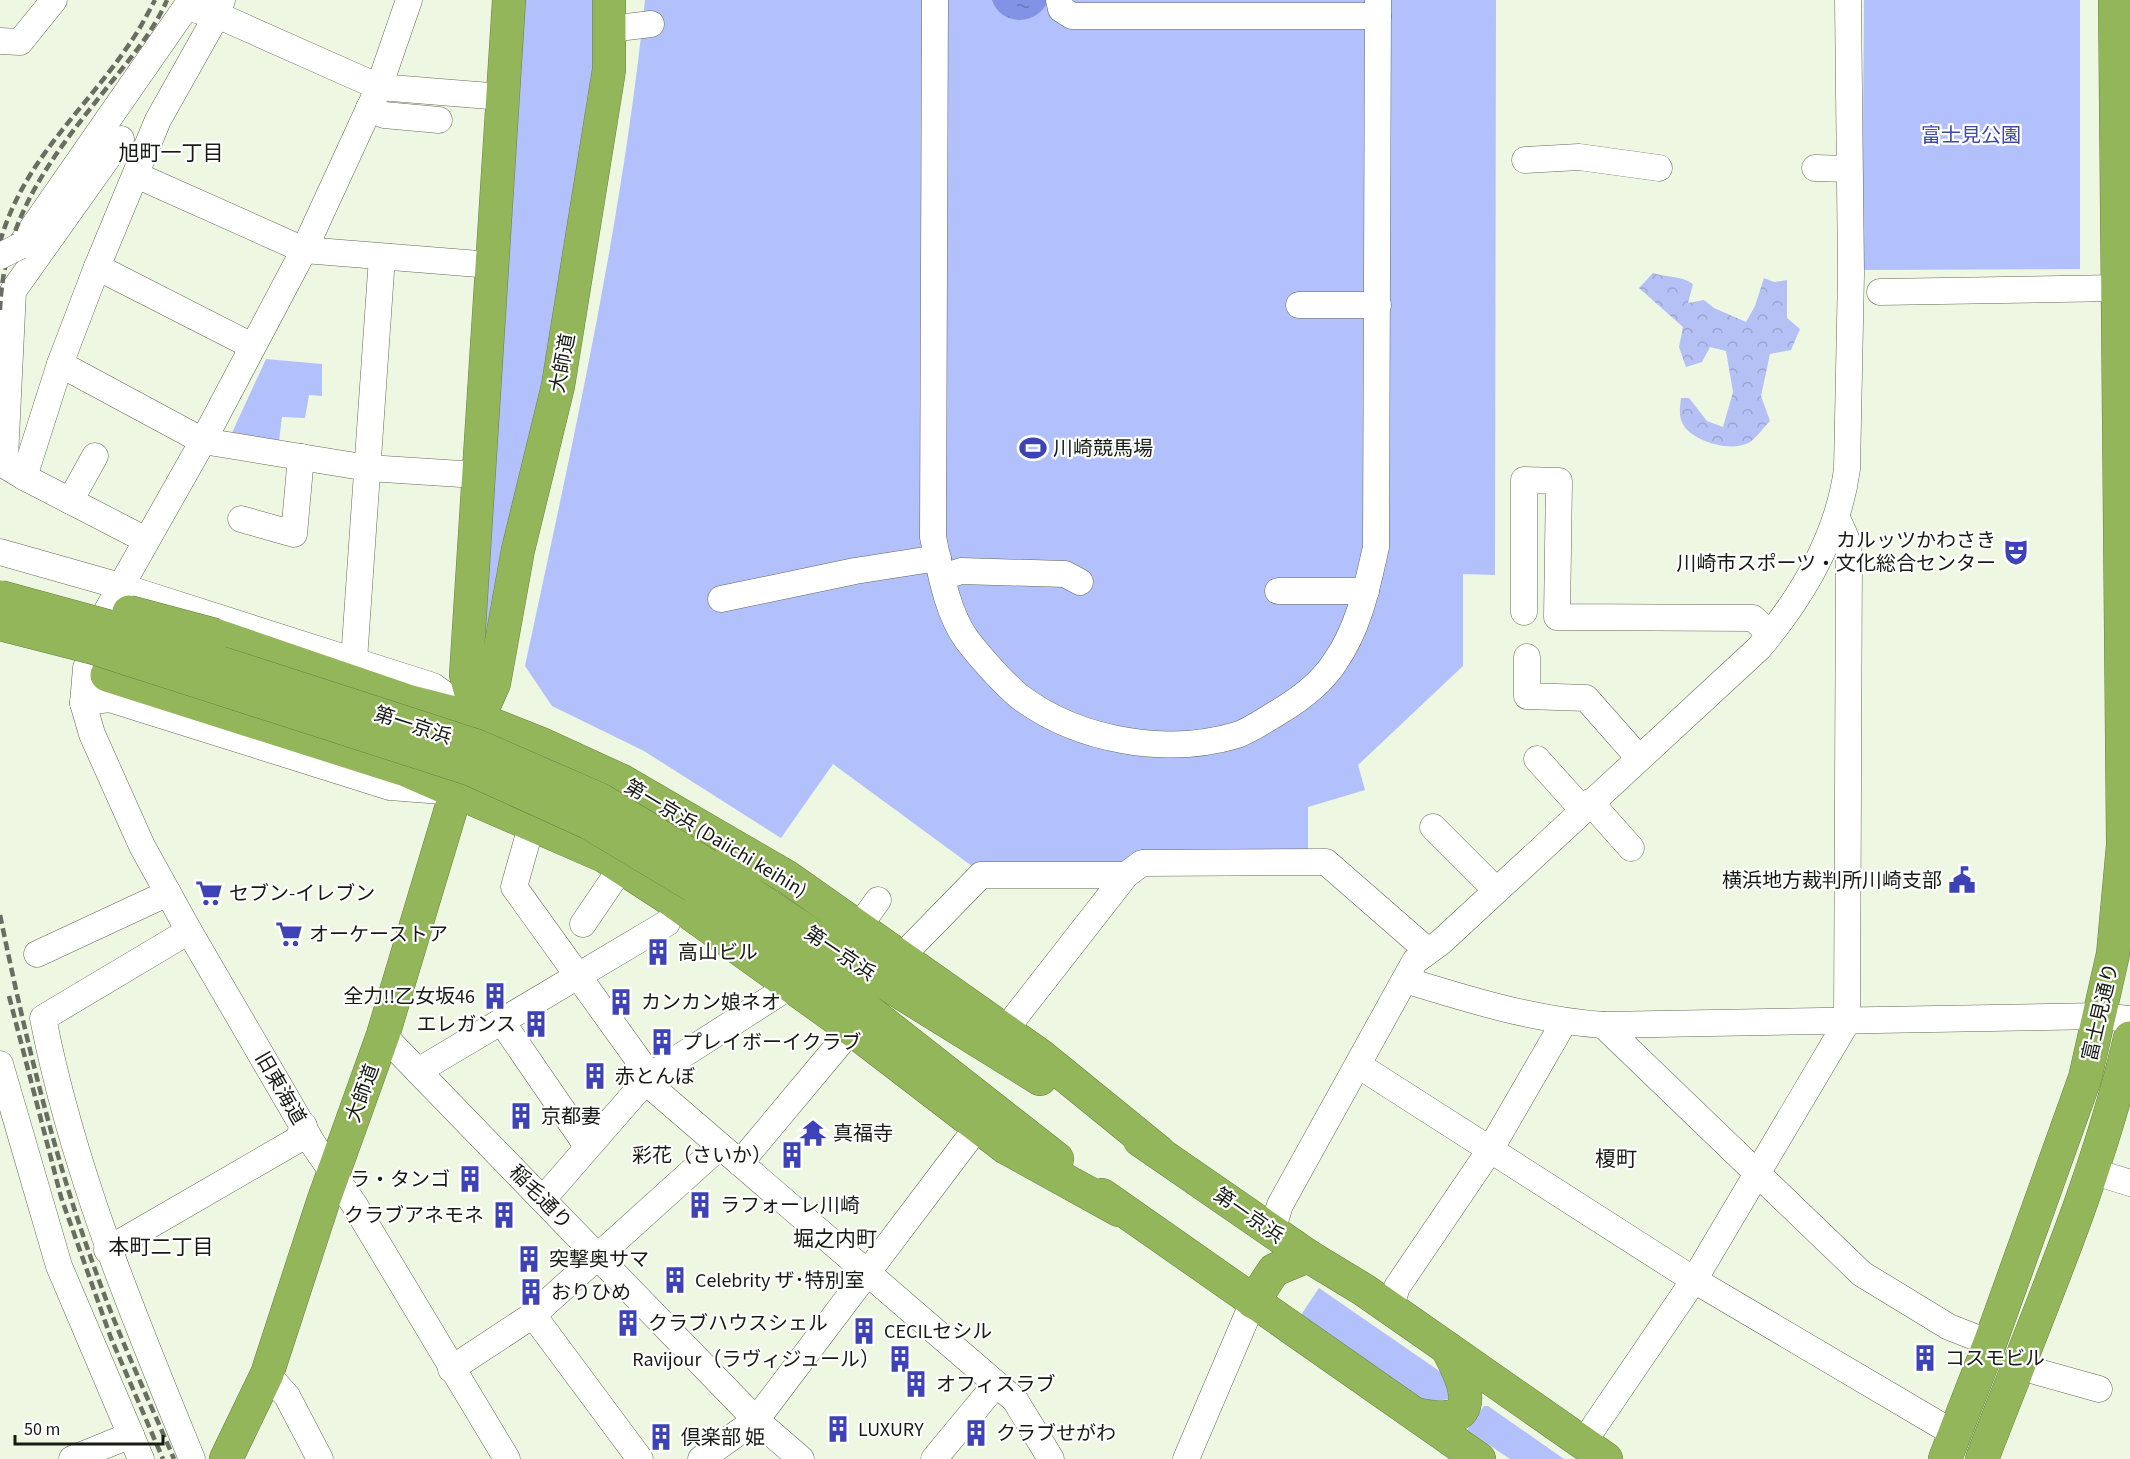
<svg xmlns="http://www.w3.org/2000/svg" width="2130" height="1459" viewBox="0 0 2130 1459" font-family="'Source Sans 3','Noto Sans JP',sans-serif">
  <style>
    .green { fill: #b2c0fc }
    .forest { fill: url(#forest-crowns) }
    .water { fill: url(#water-ripples) }
    .lines { fill: none; stroke-linecap: round; stroke-linejoin: round }
    .minor-casing { stroke: #626a58; stroke-width: 27 }
    .highway-casing { stroke: #698042; stroke-width: 34 }
    .minor { stroke: #fff; stroke-width: 26 }
    .highway { stroke: #94b65a; stroke-width: 33 }
    .rail { stroke: #686e61; stroke-width: 4.5; stroke-dasharray: 9 4.5; stroke-linecap: butt }
    .minor-bridge-casing { stroke: #626a58; stroke-width: 27; stroke-linecap: butt }
    .highway-bridge-casing { stroke: #698042; stroke-width: 34; stroke-linecap: butt }
    .minor-bridge { stroke: #fff; stroke-width: 26 }
    .highway-bridge { stroke: #94b65a; stroke-width: 33 }
    .labels { text-anchor: middle; stroke-width: 4.5; stroke-linejoin: round; paint-order: stroke }
    .park-label { font-size: 20px; fill: #3f48a9; stroke: #fff }
    .street-label { font-size: 20px; fill: #181b14; stroke: #fff }
    .poi-label { font-size: 20px; fill: #181b14; stroke: #fff; text-anchor: start }
    .neighbourhood-label { font-size: 21px; fill: #181b14; stroke: #fff }
  </style>
  <defs>
    <pattern id="forest-crowns" width="20" height="18" patternUnits="userSpaceOnUse" patternTransform="scale(1.5)"><rect width="20" height="18" fill="#b5c1f4"/><path d="M2 6a3 3 0 1 1 6 0M12 15a3 3 0 1 1 6 0" fill="none" stroke="#9ba5d0"/></pattern>
    <pattern id="water-ripples" width="26" height="14" patternUnits="userSpaceOnUse" patternTransform="scale(1.5)"><rect width="26" height="14" fill="#8293e5"/><path d="M2 4q2-2 4 0t4 0M15 11q2-2 4 0t4 0" fill="none" stroke="#6977b8"/></pattern>
  </defs>
  <rect width="100%" height="100%" fill="#edf7e1"/>
  <g class="green">
    <path d="M 518,0 L 599,0 L 601,30 L 546,395 L 486,646 L 474,645 Z"/>
    <path d="M 645,0 L 1496,0 L 1495,575 L 1463,574 L 1463,666 L 1358,765 L 1365,790 L 1308,807 L 1308,852 L 1131,854 L 1118,870 L 976,869 L 833,764 L 781,838 L 644,751 L 552,706 L 525,666 C 572,446 622,225 645,0 Z"/>
    <path d="M 1864,0 L 2080,0 L 2080,269 L 1862,270 Z"/>
    <path d="M 266,359 L 322,364 L 322,396 L 309,395 L 305,418 L 282,417 L 279,441 L 230,437 Z"/>
    <path d="M 1319,1288 L 1445,1375 L 1448,1379 L 1448,1399 L 1426,1403 L 1301,1315 Z"/>
    <path d="M 1484,1406 L 1488,1406 L 1564,1459 L 1510,1459 L 1467,1430 Z"/>
  </g>
  <path class="forest" d="M 1653,273 C 1667,278 1681,275 1693,284 L 1688,303 L 1704,300 L 1714,308 L 1746,322 L 1755,306 L 1764,278 L 1774,282 L 1787,280 L 1787,318 L 1800,329 L 1791,350 L 1770,354 L 1761,396 L 1770,421 C 1764,427 1757,437 1750,442 C 1732,453 1695,442 1684,426 C 1678,417 1680,408 1681,398 L 1689,398 L 1707,421 L 1723,427 L 1733,392 L 1726,351 L 1710,347 L 1702,362 L 1686,367 L 1679,347 L 1683,327 L 1639,288 Z"/>
  <path class="water" d="M 992,0 L 1048,0 C 1039,26 1001,27 992,0 Z"/>
  <g class="lines">
    <defs>
      <g id="minor">
        <path d="M 409,0 L 379,87 L 304,250 L 203,441 L 104,616 L 86,668 L 83,703 L 92,734 L 142,846 L 189,931 L 313,1144 L 354,1204 L 507,1459"/>
        <path d="M 935,0 L 933,537 C 940,570 947,613 967,640 C 980,657 1004,684 1020,697 C 1079,741 1167,756 1237,735 C 1251,730 1265,720 1277,713 C 1299,700 1321,684 1335,662 C 1359,628 1367,587 1376,547 L 1378,0"/>
        <path d="M 1059,0 L 1061,9 L 1072,16 L 1378,16"/>
        <path d="M 188,8 L 217,15 L 379,87 L 502,97"/>
        <path d="M 610,29 L 651,24"/>
        <path d="M 0,41 L 20,42 L 54,0"/>
        <path d="M 369,108 L 384,115 L 439,120"/>
        <path d="M 121,139 L 13,291 L 5,458 L 6,466 L 24,477 L 146,540"/>
        <path d="M 1525,160 L 1579,157 L 1659,168"/>
        <path d="M 1815,168 L 1848,169"/>
        <path d="M 136,175 L 304,250 L 491,265"/>
        <path d="M 20,246 L 191,0"/>
        <path d="M 97,267 L 252,346"/>
        <path d="M 1880,292 L 2116,288"/>
        <path d="M 1299,305 L 1378,305"/>
        <path d="M 60,364 L 203,441 L 368,468 L 477,475"/>
        <path d="M 24,477 L 60,364 L 97,267 L 158,120 L 217,15 L 222,0"/>
        <path d="M 70,501 L 95,456"/>
        <path d="M 241,519 L 294,534 L 301,457"/>
        <path d="M 0,552 L 120,586 L 433,686 L 469,712"/>
        <path d="M 943,577 L 961,571 L 1065,574 L 1080,582"/>
        <path d="M 1278,591 L 1366,591"/>
        <path d="M 721,599 L 855,571 L 938,558"/>
        <path d="M 1524,612 L 1524,480 L 1559,481 L 1557,617 L 1753,618 L 1770,634"/>
        <path d="M 1527,657 L 1527,696 L 1586,698 L 1639,758"/>
        <path d="M 354,660 L 382,257"/>
        <path d="M 83,703 L 110,699 L 390,787 L 442,791"/>
        <path d="M 1537,759 L 1582,809"/>
        <path d="M 1590,802 L 1631,848"/>
        <path d="M 532,823 L 514,887 L 650,1076"/>
        <path d="M 1433,827 L 1496,890"/>
        <path d="M 583,924 L 621,868"/>
        <path d="M 858,928 L 878,900"/>
        <path d="M 189,931 L 43,1018 C 73,1171 133,1315 192,1459"/>
        <path d="M 37,954 L 168,893"/>
        <path d="M 900,958 L 981,875 L 1126,875"/>
        <path d="M 1405,980 C 1470,1000 1534,1020 1603,1025 L 2100,1016 L 2130,1019"/>
        <path d="M 502,1022 L 587,1146"/>
        <path d="M 1603,1025 L 1862,1274 L 1949,1327 L 1990,1343"/>
        <path d="M 1005,1030 L 1126,875 L 1142,863 L 1326,862 L 1428,951"/>
        <path d="M 383,1035 L 756,1420 L 801,1459"/>
        <path d="M 0,1064 L 59,1266 L 141,1459"/>
        <path d="M 1358,1065 L 1694,1280 L 1955,1434"/>
        <path d="M 418,1071 L 667,923"/>
        <path d="M 646,1082 L 1015,1400 L 1051,1459"/>
        <path d="M 740,1163 L 841,1042 L 854,1031"/>
        <path d="M 2092,1171 L 2130,1183"/>
        <path d="M 543,1199 L 650,1076 L 790,986"/>
        <path d="M 1272,1231 L 1280,1205 L 1415,961 L 1441,942 L 1759,648 C 1803,596 1838,537 1847,469 L 1851,274 L 1848,0"/>
        <path d="M 107,1250 L 297,1140 L 304,1126"/>
        <path d="M 1390,1308 L 1397,1287 L 1490,1150 L 1564,1022"/>
        <path d="M 533,1315 L 640,1459"/>
        <path d="M 2017,1366 L 2099,1389"/>
        <path d="M 451,1369 L 533,1315 L 720,1146"/>
        <path d="M 267,1374 L 287,1396 L 320,1459"/>
        <path d="M 1583,1443 L 1694,1280 L 1847,1022 L 1849,554 L 1846,538 L 1837,518"/>
        <path d="M 72,1459 L 131,1435"/>
        <path d="M 701,1459 L 756,1420 L 979,1125"/>
        <path d="M 934,1459 L 996,1384"/>
        <path d="M 1186,1459 L 1253,1302"/>
      </g>
      <g id="highway">
        <path d="M 215,635 L 411,702 L 478,719 L 539,743 L 622,781 L 787,877 L 1041,1056 L 1159,1152"/>
        <path d="M 107,675 L 406,770 L 604,856 L 673,901 L 854,1031 L 1005,1147 L 1119,1210"/>
        <path d="M 478,719 L 466,675 L 509,0"/>
        <path d="M 707,865 L 874,976 L 1040,1079"/>
        <path d="M 694,886 L 858,1003 L 1057,1159"/>
        <path d="M 1140,1140 L 1308,1256 L 1364,1290 L 1606,1459"/>
        <path d="M 1102,1195 L 1479,1459"/>
        <path d="M 1253,1302 L 1274,1270 L 1308,1256"/>
        <path d="M 1416,1414 C 1483,1430 1469,1389 1447,1348"/>
        <path d="M 226,1459 L 267,1374 L 323,1202 L 383,1035 L 478,719 L 494,683 L 518,550 L 558,386 L 609,70 L 609,0"/>
        <path d="M 1945,1459 L 1990,1343 L 2085,1078 L 2113,954 L 2123,845 L 2115,0"/>
        <path d="M 1982,1459 C 2035,1320 2097,1182 2130,1038"/>
      </g>
    </defs>
    <use href="#minor" class="minor-casing"/>
    <use href="#highway" class="highway-casing"/>
    <use href="#minor" class="minor"/>
    <use href="#highway" class="highway"/>
    <g class="rail">
      <path d="M 0,242 C 24,158 86,110 132,40 C 141,27 148,13 155,0"/>
      <path d="M 0,310 C 4,213 55,153 113,80 C 134,54 154,30 167,0"/>
      <path d="M 0,915 C 25,1036 54,1158 97,1275 C 119,1337 148,1398 174,1459"/>
      <path d="M 9,996 L 61,1197 L 111,1338 L 163,1459"/>
    </g>
    <defs>
      <path id="minor-bridge" d="M 0,256 L 20,246"/>
      <g id="highway-bridge">
        <path d="M 0,597 L 110,627 L 477,746 L 601,800 L 707,865"/>
        <path d="M 129,612 L 215,635"/>
        <path d="M 0,624 L 94,648 L 470,769 L 589,823 L 694,886"/>
      </g>
    </defs>
    <use href="#minor-bridge" class="minor-bridge-casing"/>
    <use href="#highway-bridge" class="highway-bridge-casing"/>
    <use href="#minor-bridge" class="minor-bridge"/>
    <use href="#highway-bridge" class="highway-bridge"/>
  </g>
  <defs>
    <symbol id="stadium-bare" viewBox="-9 -9 18 18"><path d="M0-5a6.5 5 0 1 0 0 10a6.5 5 0 1 0 0-10ZM-3.5-1.8h7v3.6h-7Z" fill="#3d43b7" stroke="#fff" stroke-width="2.5" paint-order="stroke"/></symbol>
    <symbol id="theatre-bare" viewBox="-9 -9 18 18"><path d="M-5-5.5Q0-4 5-5.5V0Q5 5 0 6Q-5 5-5 0ZM-3.3-2.5H-1v1.5H-3.3ZM1-2.5H3.3v1.5H1ZM-2.8 1Q0 5.5 2.8 1Z" fill="#3d43b7" stroke="#fff" stroke-width="2.5" paint-order="stroke"/></symbol>
    <symbol id="civic-bare" viewBox="-9 -9 18 18"><path d="M-.6-6.5H3V-4.5H.6V-3L4-1V1h2V6H-6V1h2V-1L-.6-3ZM-1.2 2.5V6h2.4V2.5Z" fill="#3d43b7" stroke="#fff" stroke-width="2.5" paint-order="stroke"/></symbol>
    <symbol id="supermarket-bare" viewBox="-9 -9 18 18"><path d="M-6-5.5h2.5l.6 2H6L4.5 2H-2.5L-4.4-4H-6ZM-1.5 3.2a1.3 1.3 0 1 0 .1 0ZM3 3.2a1.3 1.3 0 1 0 .1 0Z" fill="#3d43b7" stroke="#fff" stroke-width="2.5" paint-order="stroke"/></symbol>
    <symbol id="building-bare" viewBox="-9 -9 18 18"><path d="M-4-6H4V6H1V3H-1V6H-4ZM-2.5-4.3h1.7v1.8h-1.7ZM.8-4.3h1.7v1.8H.8ZM-2.5-1h1.7V.8h-1.7ZM.8-1h1.7V.8H.8Z" fill="#3d43b7" stroke="#fff" stroke-width="2.5" paint-order="stroke"/></symbol>
    <symbol id="temple-bare" viewBox="-9 -9 18 18"><path d="M0-6L5-2H3V0L6.5 2.5H4V6H1.5V3h-3V6H-4V2.5H-6.5L-3 0V-2H-5Z" fill="#3d43b7" stroke="#fff" stroke-width="2.5" paint-order="stroke"/></symbol>
  </defs>
  <g fill-rule="evenodd">
    <use href="#stadium-bare" x="1014" y="429" width="38" height="38"/>
    <use href="#theatre-bare" x="1997" y="533" width="38" height="38"/>
    <use href="#civic-bare" x="1943" y="861" width="38" height="38"/>
    <use href="#supermarket-bare" x="190" y="874" width="38" height="38"/>
    <use href="#supermarket-bare" x="270" y="915" width="38" height="38"/>
    <use href="#building-bare" x="639" y="933" width="38" height="38"/>
    <use href="#building-bare" x="476" y="977" width="38" height="38"/>
    <use href="#building-bare" x="602" y="983" width="38" height="38"/>
    <use href="#building-bare" x="517" y="1005" width="38" height="38"/>
    <use href="#building-bare" x="643" y="1023" width="38" height="38"/>
    <use href="#building-bare" x="576" y="1057" width="38" height="38"/>
    <use href="#building-bare" x="502" y="1097" width="38" height="38"/>
    <use href="#temple-bare" x="794" y="1114" width="38" height="38"/>
    <use href="#building-bare" x="773" y="1136" width="38" height="38"/>
    <use href="#building-bare" x="451" y="1160" width="38" height="38"/>
    <use href="#building-bare" x="681" y="1186" width="38" height="38"/>
    <use href="#building-bare" x="485" y="1196" width="38" height="38"/>
    <use href="#building-bare" x="510" y="1240" width="38" height="38"/>
    <use href="#building-bare" x="656" y="1261" width="38" height="38"/>
    <use href="#building-bare" x="512" y="1273" width="38" height="38"/>
    <use href="#building-bare" x="609" y="1304" width="38" height="38"/>
    <use href="#building-bare" x="845" y="1312" width="38" height="38"/>
    <use href="#building-bare" x="1906" y="1339" width="38" height="38"/>
    <use href="#building-bare" x="881" y="1340" width="38" height="38"/>
    <use href="#building-bare" x="897" y="1365" width="38" height="38"/>
    <use href="#building-bare" x="819" y="1410" width="38" height="38"/>
    <use href="#building-bare" x="957" y="1414" width="38" height="38"/>
    <use href="#building-bare" x="642" y="1418" width="38" height="38"/>
  </g>
  <g class="labels">
    <g class="park-label">
      <text x="1971" y="142">富士見公園</text>
    </g>
    <g class="street-label">
      <text transform="translate(562 363) rotate(-79)" y="7">大師道</text>
      <text transform="translate(413 725) rotate(18)" y="7">第一京浜</text>
      <text transform="translate(716 838) rotate(31)" y="7">第一京浜 (Daiichi keihin)</text>
      <text transform="translate(840 953) rotate(34)" y="7">第一京浜</text>
      <text transform="translate(2100 1012) rotate(-77)" y="7">富士見通り</text>
      <text transform="translate(281 1088) rotate(60)" y="7">旧東海道</text>
      <text transform="translate(362 1093) rotate(-70)" y="7">大師道</text>
      <text transform="translate(541 1197) rotate(46)" y="7">稲毛通り</text>
      <text transform="translate(1249 1215) rotate(35)" y="7">第一京浜</text>
    </g>
    <g class="poi-label">
      <text x="1053" y="455">川崎競馬場</text>
      <text x="1996" y="547" text-anchor="end">カルッツかわさき<tspan x="1996" dy="23">川崎市スポーツ・文化総合センター</tspan></text>
      <text x="1942" y="887" text-anchor="end">横浜地方裁判所川崎支部</text>
      <text x="229" y="900">セブン-イレブン</text>
      <text x="309" y="941">オーケーストア</text>
      <text x="678" y="959">高山ビル</text>
      <text x="475" y="1003" text-anchor="end">全力!!乙女坂46</text>
      <text x="641" y="1009">カンカン娘ネオ</text>
      <text x="516" y="1031" text-anchor="end">エレガンス</text>
      <text x="682" y="1049">プレイボーイクラブ</text>
      <text x="615" y="1083">赤とんぼ</text>
      <text x="541" y="1123">京都妻</text>
      <text x="833" y="1140">真福寺</text>
      <text x="772" y="1162" text-anchor="end">彩花（さいか）</text>
      <text x="450" y="1186" text-anchor="end">ラ・タンゴ</text>
      <text x="720" y="1212">ラフォーレ川崎</text>
      <text x="484" y="1222" text-anchor="end">クラブアネモネ</text>
      <text x="549" y="1266">突撃奥サマ</text>
      <text x="695" y="1287">Celebrity ザ･特別室</text>
      <text x="551" y="1299">おりひめ</text>
      <text x="648" y="1330">クラブハウスシェル</text>
      <text x="884" y="1338">CECILセシル</text>
      <text x="1945" y="1365">コスモビル</text>
      <text x="880" y="1366" text-anchor="end">Ravijour（ラヴィジュール）</text>
      <text x="936" y="1391">オフィスラブ</text>
      <text x="858" y="1436">LUXURY</text>
      <text x="996" y="1440">クラブせがわ</text>
      <text x="681" y="1444">倶楽部 姫</text>
    </g>
    <g class="neighbourhood-label">
      <text x="171" y="160">旭町一丁目</text>
      <text x="1616" y="1166">榎町</text>
      <text x="835" y="1246">堀之内町</text>
      <text x="161" y="1254">本町二丁目</text>
    </g>
  </g>
  <path d="M15 1435v9h148v-9" fill="none" stroke="#181b14" stroke-width="3"/>
  <text x="24" y="1435" font-size="18" fill="#181b14" stroke="#ffffff" stroke-width="4.5" paint-order="stroke">50 m</text>
</svg>
